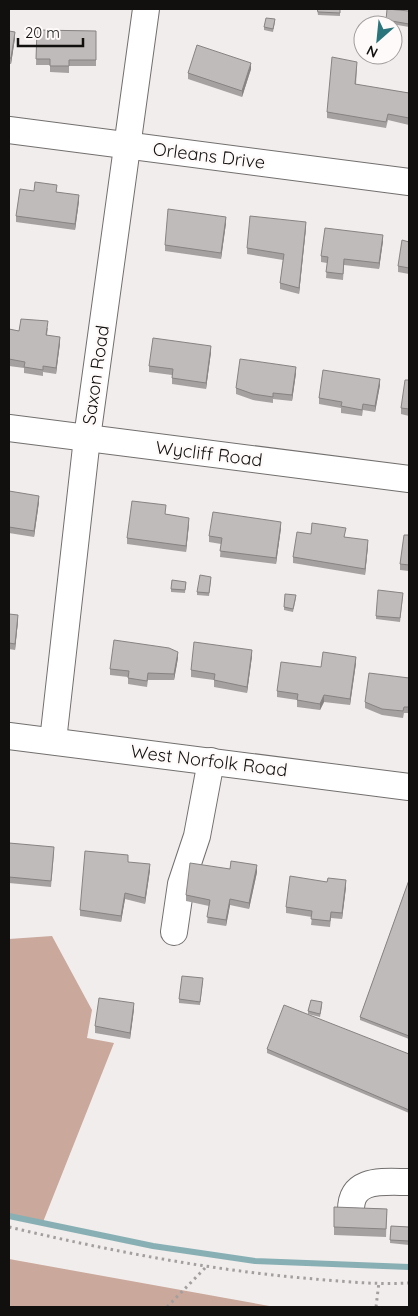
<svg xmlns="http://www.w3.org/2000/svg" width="418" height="1316" viewBox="0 0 418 1316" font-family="Quicksand,sans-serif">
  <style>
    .forest { fill: #caa89b }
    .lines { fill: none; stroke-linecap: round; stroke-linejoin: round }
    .stream { stroke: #88b0b4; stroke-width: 6 }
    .minor-casing { stroke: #726f6e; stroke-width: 28 }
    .path { stroke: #a29f9e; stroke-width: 3; stroke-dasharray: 2.5 4; stroke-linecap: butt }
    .minor { stroke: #fff; stroke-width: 26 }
    .wall { fill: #a4a1a0 }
    .shaded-wall { fill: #868382 }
    .building { fill: #bfbbba; stroke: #868382 }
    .labels { text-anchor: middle; stroke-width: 4.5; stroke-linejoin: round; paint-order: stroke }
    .street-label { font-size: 18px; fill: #11100f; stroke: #fefaf9 }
  </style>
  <rect width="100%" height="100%" fill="#f1edec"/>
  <g class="forest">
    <path d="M 52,936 L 92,1010 L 87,1038 L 114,1043 L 43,1222 L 9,1214 L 9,939 Z"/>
    <path d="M 9,1259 L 275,1307 L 9,1307 Z"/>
  </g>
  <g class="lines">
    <path class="stream" d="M 9,1216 L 153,1246 L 255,1261 L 409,1267"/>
    <defs>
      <g id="minor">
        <path d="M 9,130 L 409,182"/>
        <path d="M 9,428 L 409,479"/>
        <path d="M 9,736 L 409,787"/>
        <path d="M 53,741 L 87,438 L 146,9"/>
        <path d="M 174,932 L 181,884 L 197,836 L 211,761"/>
        <path d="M 351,1212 C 350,1177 383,1182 409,1182"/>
      </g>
    </defs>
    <use href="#minor" class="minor-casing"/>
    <g class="path">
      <path d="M 9,1227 C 106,1250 204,1269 303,1278 C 338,1281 375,1285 409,1283"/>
      <path d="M 167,1307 L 207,1266"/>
      <path d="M 376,1307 L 379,1282"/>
    </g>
    <use href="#minor" class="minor"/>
  </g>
  <g class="wall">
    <path d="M 317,9 L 340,9 L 340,16 L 318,15 Z"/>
    <path d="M 409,11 L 409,27 L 386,23 L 386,20 Z"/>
    <path d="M 275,22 L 273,32 L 264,30 L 264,27 Z"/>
    <path d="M 37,30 L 96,31 L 96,66 L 69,66 L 69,73 L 50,72 L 50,65 L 36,65 Z"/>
    <path d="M 9,31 L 15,38 L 11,64 L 9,64 Z"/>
    <path d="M 357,68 L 356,85 L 409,93 L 409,125 L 388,120 L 386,128 L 327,118 L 327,112 Z"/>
    <path d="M 251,69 L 242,97 L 188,79 L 188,73 Z"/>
    <path d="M 34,191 L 57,192 L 79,201 L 75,230 L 16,222 L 16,216 Z"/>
    <path d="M 226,223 L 221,259 L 165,251 L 165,245 Z"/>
    <path d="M 306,228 L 299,294 L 280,289 L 280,283 L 283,260 L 247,254 L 247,248 Z"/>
    <path d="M 383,241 L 379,269 L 344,265 L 343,280 L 326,278 L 327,263 L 321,262 L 321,256 Z"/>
    <path d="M 409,242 L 409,274 L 398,272 L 398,266 Z"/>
    <path d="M 48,328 L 47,335 L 60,343 L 56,374 L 43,372 L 43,376 L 24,373 L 24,368 L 9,366 L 9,329 L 19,331 Z"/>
    <path d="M 211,352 L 206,389 L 172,384 L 172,375 L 149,372 L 149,366 Z"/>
    <path d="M 296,373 L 292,401 L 273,399 L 273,403 L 253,400 L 236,394 L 236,388 Z"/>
    <path d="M 409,380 L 409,416 L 401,414 L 401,408 Z"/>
    <path d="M 380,385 L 375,412 L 363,410 L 362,416 L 341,413 L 341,408 L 319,404 L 319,398 Z"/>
    <path d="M 9,491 L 39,502 L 34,537 L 9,533 Z"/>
    <path d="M 166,514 L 189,524 L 186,552 L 127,544 L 127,538 Z"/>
    <path d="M 281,528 L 276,564 L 220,557 L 221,544 L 209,542 L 209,536 Z"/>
    <path d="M 311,534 L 345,537 L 368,546 L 365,575 L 293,563 L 293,557 Z"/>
    <path d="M 409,535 L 409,571 L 400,570 L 400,564 Z"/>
    <path d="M 211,580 L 209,596 L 197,595 L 197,592 Z"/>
    <path d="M 186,582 L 185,593 L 171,592 L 171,589 Z"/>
    <path d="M 403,596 L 400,622 L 376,619 L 376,616 Z"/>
    <path d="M 296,598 L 293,612 L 284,610 L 284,607 Z"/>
    <path d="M 9,614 L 18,621 L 15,650 L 9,649 Z"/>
    <path d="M 252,656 L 247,693 L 214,687 L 214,680 L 191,677 L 191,670 Z"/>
    <path d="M 178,658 L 174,680 L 148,680 L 147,687 L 128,684 L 128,677 L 110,675 L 110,669 Z"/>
    <path d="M 356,663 L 350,705 L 324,702 L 320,710 L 297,707 L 297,700 L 277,697 L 277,691 L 321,667 Z"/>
    <path d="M 409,678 L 409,713 L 404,713 L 403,718 L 382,715 L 365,708 L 365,702 Z"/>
    <path d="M 9,843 L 54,853 L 51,887 L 9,883 Z"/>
    <path d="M 128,862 L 150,870 L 145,904 L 125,899 L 121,922 L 80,916 L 80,910 Z"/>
    <path d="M 230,869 L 257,872 L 249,909 L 230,905 L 226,926 L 207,923 L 209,906 L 186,901 L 186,895 Z"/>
    <path d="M 409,880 L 409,1039 L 360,1020 L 360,1017 Z"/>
    <path d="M 346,887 L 342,919 L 331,918 L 330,927 L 311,925 L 312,917 L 286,913 L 286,907 Z"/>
    <path d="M 203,981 L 200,1005 L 179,1003 L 179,999 Z"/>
    <path d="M 322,1006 L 320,1017 L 308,1014 L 308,1011 Z"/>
    <path d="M 134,1009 L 130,1039 L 95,1033 L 95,1026 Z"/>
    <path d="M 267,1049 L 409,1054 L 409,1113 L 267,1053 Z"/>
    <path d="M 334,1207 L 387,1209 L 386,1237 L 334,1235 Z"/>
    <path d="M 391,1226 L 409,1227 L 409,1245 L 390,1243 Z"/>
  </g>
  <g class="shaded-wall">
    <path d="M 15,32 L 15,38 L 11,64 L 11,58 Z"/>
    <path d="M 251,63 L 251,69 L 242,97 L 242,91 Z"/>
    <path d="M 79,195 L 79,201 L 75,230 L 75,224 Z"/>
    <path d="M 226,217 L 226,223 L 221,259 L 221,253 Z"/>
    <path d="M 306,222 L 306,228 L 299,294 L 299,288 Z"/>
    <path d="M 383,235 L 383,241 L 379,269 L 379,263 Z"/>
    <path d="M 60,337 L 60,343 L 56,374 L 56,368 Z"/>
    <path d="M 211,346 L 211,352 L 206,389 L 206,383 Z"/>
    <path d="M 296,367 L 296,373 L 292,401 L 292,395 Z"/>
    <path d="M 380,379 L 380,385 L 375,412 L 375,406 Z"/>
    <path d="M 39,496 L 39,502 L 34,537 L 34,531 Z"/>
    <path d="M 189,518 L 189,524 L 186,552 L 186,546 Z"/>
    <path d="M 281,522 L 281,528 L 276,564 L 276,558 Z"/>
    <path d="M 368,540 L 368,546 L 365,575 L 365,569 Z"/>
    <path d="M 18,615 L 18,621 L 15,650 L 15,644 Z"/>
    <path d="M 252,650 L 252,656 L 247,693 L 247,687 Z"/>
    <path d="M 178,652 L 178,658 L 174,680 L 174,674 Z"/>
    <path d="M 356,657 L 356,663 L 350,705 L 350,699 Z"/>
    <path d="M 324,695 L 324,702 L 320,710 L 320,704 Z"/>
    <path d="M 150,864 L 150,870 L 145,904 L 145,898 Z"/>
    <path d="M 257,865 L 257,872 L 249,909 L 249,903 Z"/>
    <path d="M 346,880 L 346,887 L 342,919 L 342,913 Z"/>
    <path d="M 125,893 L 125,899 L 121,922 L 121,916 Z"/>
    <path d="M 230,899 L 230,905 L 226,926 L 226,920 Z"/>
    <path d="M 134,1003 L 134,1009 L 130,1039 L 130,1033 Z"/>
  </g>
  <g class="building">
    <path d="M 317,9 L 340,9 L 340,13 L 318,12 Z"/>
    <path d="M 387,9 L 409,11 L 409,24 L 386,20 Z"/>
    <path d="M 266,18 L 275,19 L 273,29 L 264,27 Z"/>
    <path d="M 37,30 L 96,31 L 96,60 L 69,60 L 69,66 L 50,66 L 50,59 L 36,59 Z"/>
    <path d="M 9,31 L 15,32 L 11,58 L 9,58 Z"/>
    <path d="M 197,45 L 251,63 L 242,91 L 188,73 Z"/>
    <path d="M 332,57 L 357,62 L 355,84 L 409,93 L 409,118 L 388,114 L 386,122 L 327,112 Z"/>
    <path d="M 35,182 L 57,185 L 56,192 L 79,195 L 75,224 L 16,216 L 20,189 L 34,191 Z"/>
    <path d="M 168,209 L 226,217 L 221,253 L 165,245 Z"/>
    <path d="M 250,216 L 306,222 L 299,288 L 280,283 L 284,254 L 247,248 Z"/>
    <path d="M 325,228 L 383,235 L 379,263 L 344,259 L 343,274 L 326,272 L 328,257 L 321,256 Z"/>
    <path d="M 402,240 L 409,242 L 409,268 L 398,266 Z"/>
    <path d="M 21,319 L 48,321 L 46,335 L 60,337 L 56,368 L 43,366 L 43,370 L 24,367 L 25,362 L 9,359 L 9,329 L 19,331 Z"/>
    <path d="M 153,338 L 211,346 L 206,383 L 172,378 L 173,369 L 149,366 Z"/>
    <path d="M 240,359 L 296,367 L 292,395 L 273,393 L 273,397 L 253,394 L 236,388 Z"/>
    <path d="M 323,370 L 380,379 L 375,406 L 363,404 L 362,410 L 341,406 L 342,402 L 319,398 Z"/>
    <path d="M 405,380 L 409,380 L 409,409 L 401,408 Z"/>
    <path d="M 9,491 L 39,496 L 34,531 L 9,527 Z"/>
    <path d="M 132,501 L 166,505 L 165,514 L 189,518 L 186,546 L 127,538 Z"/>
    <path d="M 213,512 L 281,522 L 276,558 L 220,551 L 222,538 L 209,536 Z"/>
    <path d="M 312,523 L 346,528 L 344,537 L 368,540 L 365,569 L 293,557 L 297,532 L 311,534 Z"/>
    <path d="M 404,535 L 409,535 L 409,565 L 400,564 Z"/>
    <path d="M 200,575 L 211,577 L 209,593 L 197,592 Z"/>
    <path d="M 172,580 L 186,582 L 185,590 L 171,589 Z"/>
    <path d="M 378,590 L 403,593 L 400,618 L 376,616 Z"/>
    <path d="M 285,594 L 296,595 L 293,609 L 284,607 Z"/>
    <path d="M 9,614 L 18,615 L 15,644 L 9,643 Z"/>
    <path d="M 114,640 L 169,648 L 178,652 L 174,674 L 148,673 L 147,681 L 128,678 L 129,671 L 110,669 Z"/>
    <path d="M 194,642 L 252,650 L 247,687 L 214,680 L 215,674 L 191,670 Z"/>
    <path d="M 323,652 L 356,657 L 350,699 L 324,695 L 320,704 L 297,700 L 298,694 L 277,691 L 281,662 L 321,667 Z"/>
    <path d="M 369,673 L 409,678 L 409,707 L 404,707 L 403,711 L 382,709 L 365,702 Z"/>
    <path d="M 9,843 L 54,847 L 51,881 L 9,877 Z"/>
    <path d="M 85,851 L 128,855 L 128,862 L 150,864 L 145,898 L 125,893 L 121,916 L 80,910 Z"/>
    <path d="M 231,861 L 257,865 L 249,903 L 230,899 L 226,920 L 207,917 L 210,900 L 186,895 L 190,863 L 230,869 Z"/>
    <path d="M 290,876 L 327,882 L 328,878 L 346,880 L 342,913 L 331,912 L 330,921 L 311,919 L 312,911 L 286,907 Z"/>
    <path d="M 409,880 L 409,1036 L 360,1017 Z"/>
    <path d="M 182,976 L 203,978 L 200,1002 L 179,999 Z"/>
    <path d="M 99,998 L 134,1003 L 130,1033 L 95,1026 Z"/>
    <path d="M 311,1000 L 322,1002 L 320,1014 L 308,1011 Z"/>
    <path d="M 284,1005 L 409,1054 L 409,1110 L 267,1049 Z"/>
    <path d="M 334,1207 L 387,1209 L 386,1229 L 334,1227 Z"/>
    <path d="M 391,1226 L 409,1227 L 409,1241 L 390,1240 Z"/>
  </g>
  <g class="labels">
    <g class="street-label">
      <text transform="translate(209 156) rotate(7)" y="6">Orleans Drive</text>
      <text transform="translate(96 375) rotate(-82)" y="6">Saxon Road</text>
      <text transform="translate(209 454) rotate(7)" y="6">Wycliff Road</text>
      <text transform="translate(209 761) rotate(7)" y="6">West Norfolk Road</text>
    </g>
  </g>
  <rect width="418" height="1316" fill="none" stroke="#11100f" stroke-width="20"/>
  <g transform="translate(378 40) rotate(207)"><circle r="24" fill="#fefaf9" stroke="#9f9c9b"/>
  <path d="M0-4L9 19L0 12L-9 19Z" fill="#2a747b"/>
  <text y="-8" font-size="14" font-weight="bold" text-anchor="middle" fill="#11100f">N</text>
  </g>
  <path d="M18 38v8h65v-8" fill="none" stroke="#11100f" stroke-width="2.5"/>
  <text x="25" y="38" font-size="15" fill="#11100f" stroke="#fefaf9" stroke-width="4" paint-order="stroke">20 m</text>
</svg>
